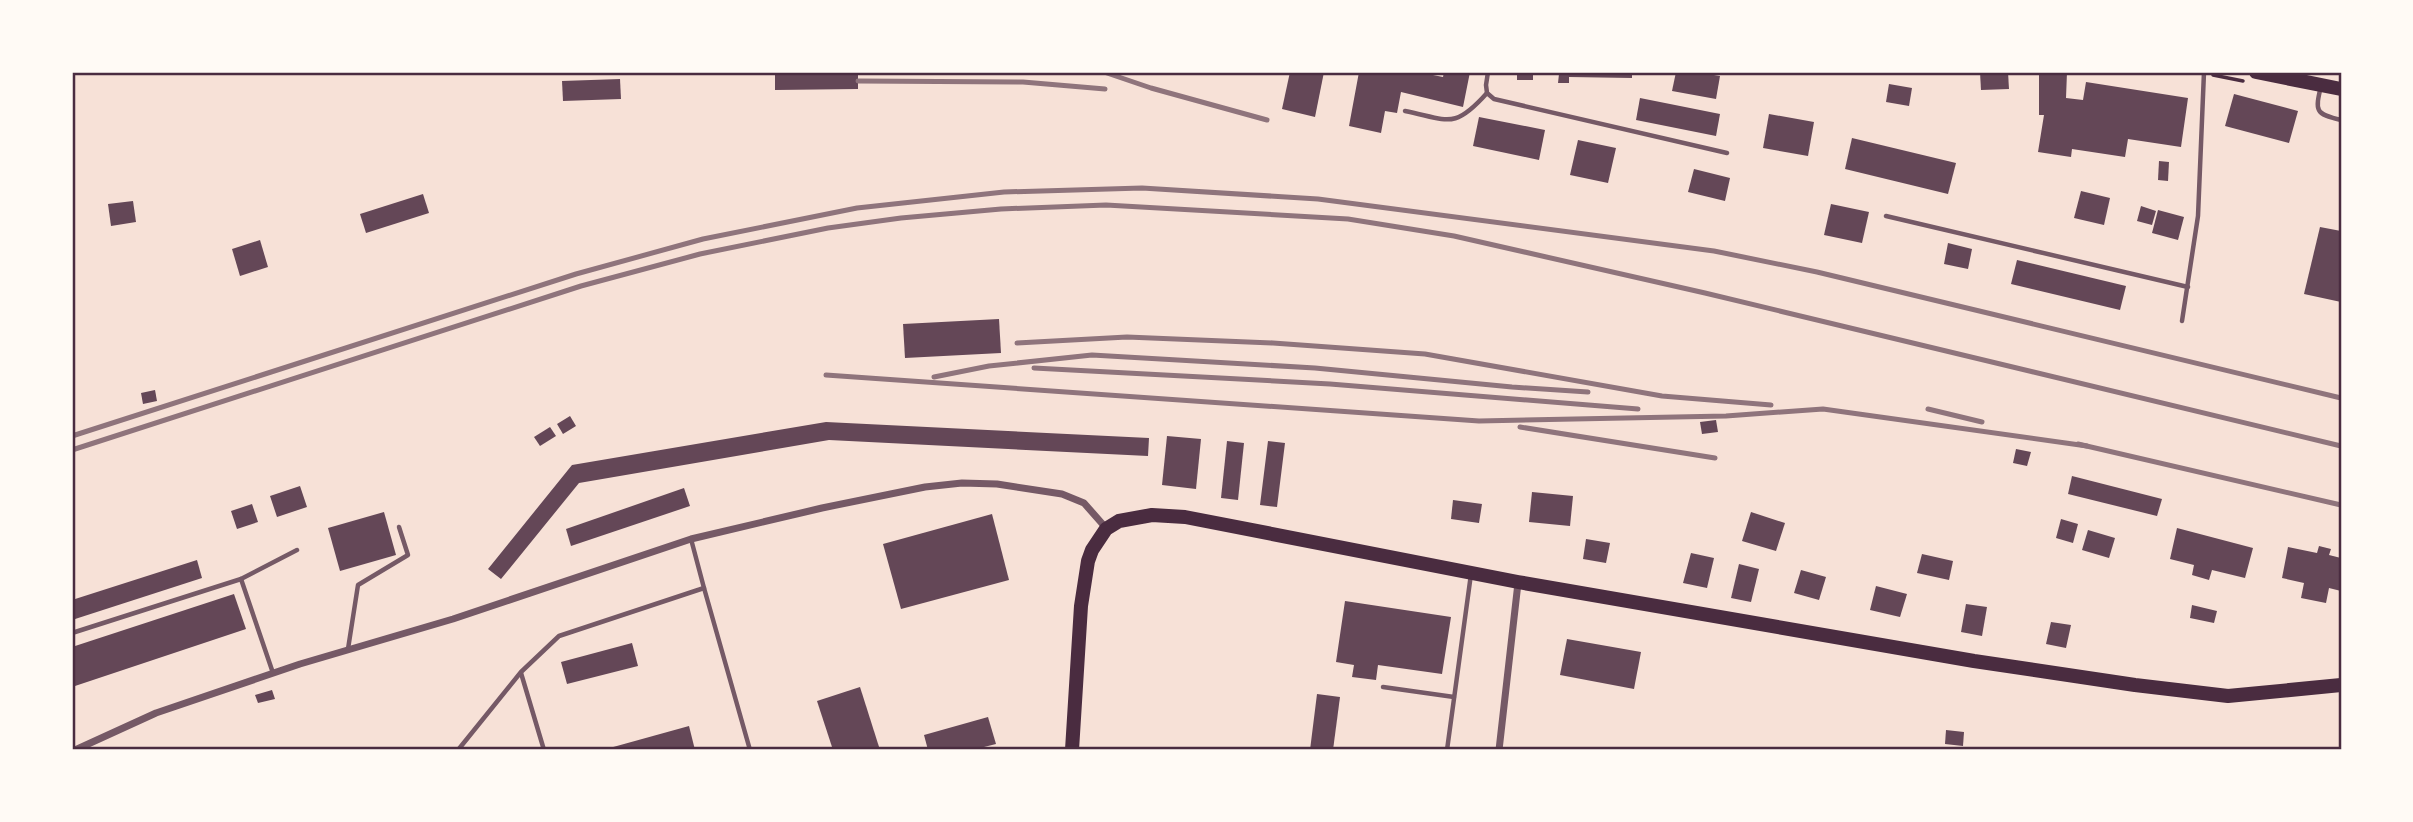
<svg xmlns="http://www.w3.org/2000/svg" width="2413" height="822" viewBox="0 0 2413 822" font-family="'Sofia Sans Condensed',sans-serif">
  <style>
    .building { fill: #644757 }
    .lines { fill: none; stroke-linecap: round; stroke-linejoin: round }
    .path { stroke: #4a2c40; stroke-width: 3.5 }
    .service { stroke: #755966; stroke-width: 4.5 }
    .minor { stroke: #755966; stroke-width: 7 }
    .secondary { stroke: #4a2c40; stroke-width: 14 }
    .rail { stroke: #8f747c; stroke-width: 5 }
    .neatline { fill: none; stroke: #4a2c40; stroke-width: 2.5 }
  </style>
  <rect width="100%" height="100%" fill="#f7e1d7"/>
  <g class="building">
    <path d="M 775,72 L 858,72 L 858,89 L 775,90 Z"/>
    <path d="M 1290,72 L 1324,72 L 1315,117 L 1282,109 Z"/>
    <path d="M 1359,72 L 1418,72 L 1443,77 L 1444,72 L 1470,72 L 1463,107 L 1401,92 L 1397,113 L 1385,111 L 1381,133 L 1349,126 Z"/>
    <rect x="1517" y="72" width="16" height="8"/>
    <path d="M 1550,72 L 1632,72 L 1632,78 L 1569,77 L 1569,83 L 1558,83 L 1559,74 L 1550,74 Z"/>
    <path d="M 1676,72 L 1696,72 L 1720,76 L 1716,99 L 1672,91 Z"/>
    <path d="M 1980,72 L 2008,72 L 2009,89 L 1981,90 Z"/>
    <path d="M 2039,72 L 2067,72 L 2066,98 L 2083,100 L 2086,82 L 2188,98 L 2181,147 L 2128,139 L 2125,157 L 2072,149 L 2071,157 L 2038,152 L 2044,115 L 2039,115 Z"/>
    <path d="M 620,79 L 621,99 L 563,101 L 562,81 Z"/>
    <path d="M 1889,84 L 1912,88 L 1909,106 L 1886,102 Z"/>
    <path d="M 2234,94 L 2298,111 L 2289,143 L 2225,126 Z"/>
    <path d="M 1640,98 L 1720,114 L 1716,136 L 1636,120 Z"/>
    <path d="M 1769,114 L 1814,122 L 1808,156 L 1763,148 Z"/>
    <path d="M 1479,117 L 1545,130 L 1539,160 L 1473,146 Z"/>
    <path d="M 1852,138 L 1956,163 L 1948,194 L 1845,169 Z"/>
    <path d="M 1578,140 L 1616,148 L 1608,183 L 1570,175 Z"/>
    <path d="M 2159,161 L 2169,162 L 2168,181 L 2158,180 Z"/>
    <path d="M 1694,169 L 1730,178 L 1725,201 L 1688,192 Z"/>
    <path d="M 2081,191 L 2110,198 L 2104,225 L 2074,218 Z"/>
    <path d="M 423,194 L 429,213 L 366,233 L 360,214 Z"/>
    <path d="M 133,201 L 136,222 L 111,226 L 108,204 Z"/>
    <path d="M 1831,204 L 1869,212 L 1862,243 L 1824,235 Z"/>
    <path d="M 2141,206 L 2156,211 L 2152,225 L 2137,221 Z"/>
    <path d="M 2158,210 L 2184,217 L 2178,240 L 2152,233 Z"/>
    <path d="M 2320,227 L 2341,231 L 2341,302 L 2304,294 Z"/>
    <path d="M 260,240 L 268,267 L 240,276 L 232,249 Z"/>
    <path d="M 1948,243 L 1972,249 L 1968,269 L 1944,264 Z"/>
    <path d="M 2017,260 L 2126,286 L 2120,310 L 2011,284 Z"/>
    <path d="M 999,319 L 1001,353 L 905,358 L 903,324 Z"/>
    <path d="M 155,390 L 157,401 L 143,404 L 141,393 Z"/>
    <path d="M 570,416 L 576,426 L 563,434 L 557,424 Z"/>
    <path d="M 1716,420 L 1718,432 L 1702,434 L 1700,422 Z"/>
    <path d="M 826,422 L 1149,438 L 1148,456 L 829,440 L 579,483 L 501,579 L 488,569 L 572,465 Z"/>
    <path d="M 550,427 L 556,436 L 540,446 L 534,437 Z"/>
    <path d="M 1167,436 L 1201,439 L 1196,489 L 1162,485 Z"/>
    <path d="M 1227,441 L 1244,443 L 1238,500 L 1221,498 Z"/>
    <path d="M 1268,441 L 1285,443 L 1277,507 L 1260,505 Z"/>
    <path d="M 2016,449 L 2031,452 L 2027,466 L 2013,463 Z"/>
    <path d="M 2072,476 L 2162,499 L 2157,516 L 2068,494 Z"/>
    <path d="M 300,486 L 307,507 L 277,517 L 270,496 Z"/>
    <path d="M 684,488 L 690,506 L 571,546 L 566,529 Z"/>
    <path d="M 1532,492 L 1573,496 L 1570,526 L 1529,522 Z"/>
    <path d="M 1453,500 L 1482,504 L 1479,523 L 1451,519 Z"/>
    <path d="M 252,504 L 258,522 L 237,529 L 231,511 Z"/>
    <path d="M 384,512 L 396,555 L 340,571 L 328,528 Z"/>
    <path d="M 1751,512 L 1785,523 L 1776,551 L 1742,541 Z"/>
    <path d="M 992,514 L 1009,580 L 901,609 L 883,544 Z"/>
    <path d="M 2061,519 L 2078,524 L 2073,543 L 2056,538 Z"/>
    <path d="M 2177,528 L 2253,548 L 2245,578 L 2212,570 L 2209,580 L 2192,575 L 2194,565 L 2170,559 Z"/>
    <path d="M 2088,530 L 2115,538 L 2109,558 L 2082,550 Z"/>
    <path d="M 1586,539 L 1610,543 L 1606,563 L 1583,559 Z"/>
    <path d="M 2319,546 L 2331,549 L 2329,555 L 2341,558 L 2341,591 L 2329,588 L 2326,603 L 2301,598 L 2304,583 L 2282,578 L 2288,547 L 2317,553 Z"/>
    <path d="M 1691,553 L 1714,558 L 1707,588 L 1683,583 Z"/>
    <path d="M 1922,554 L 1953,561 L 1949,580 L 1917,573 Z"/>
    <path d="M 197,560 L 202,578 L 72,620 L 72,600 Z"/>
    <path d="M 1739,564 L 1759,569 L 1751,602 L 1731,598 Z"/>
    <path d="M 1801,570 L 1826,577 L 1819,600 L 1794,593 Z"/>
    <path d="M 1876,586 L 1907,594 L 1900,617 L 1870,610 Z"/>
    <path d="M 234,594 L 246,629 L 72,687 L 72,647 Z"/>
    <path d="M 1345,601 L 1451,617 L 1442,674 L 1378,665 L 1376,680 L 1352,677 L 1354,665 L 1336,662 Z"/>
    <path d="M 1966,604 L 1987,607 L 1982,636 L 1961,632 Z"/>
    <path d="M 2192,605 L 2217,611 L 2214,623 L 2190,618 Z"/>
    <path d="M 2051,622 L 2071,625 L 2066,648 L 2046,644 Z"/>
    <path d="M 1567,639 L 1641,652 L 1634,689 L 1560,675 Z"/>
    <path d="M 632,643 L 638,666 L 567,684 L 561,662 Z"/>
    <path d="M 860,687 L 880,750 L 833,750 L 817,701 Z"/>
    <path d="M 272,690 L 275,699 L 258,703 L 255,695 Z"/>
    <path d="M 1317,694 L 1340,697 L 1333,750 L 1310,750 Z"/>
    <path d="M 988,717 L 996,744 L 972,750 L 928,750 L 924,735 Z"/>
    <path d="M 689,726 L 695,750 L 606,750 L 606,749 Z"/>
    <path d="M 1946,730 L 1964,732 L 1963,746 L 1945,744 Z"/>
  </g>
  <g class="lines">
    <path class="path" d="M 2213,75 L 2243,81"/>
    <g class="service">
      <path d="M 1488,72 L 1486,85 L 1487,93 L 1494,99 L 1727,153"/>
      <path d="M 2321,86 C 2315,111 2315,114 2341,120"/>
      <path d="M 1405,111 C 1449,120 1454,130 1487,93"/>
      <path d="M 1886,216 L 2188,287"/>
      <path d="M 2182,321 L 2198,216 L 2204,72"/>
      <path d="M 241,579 L 273,673"/>
      <path d="M 704,588 L 750,750"/>
      <path d="M 72,633 L 241,579 L 297,550"/>
      <path d="M 348,649 L 358,585 L 408,555 L 399,527"/>
      <path d="M 521,673 L 544,750"/>
      <path d="M 1383,687 L 1454,697"/>
      <path d="M 458,750 L 521,672 L 559,636 L 704,588 L 691,539"/>
      <path d="M 1447,750 L 1471,574"/>
    </g>
    <g class="minor">
      <path d="M 75,750 L 156,713 L 300,664 L 453,619 L 691,539 L 822,508 L 925,487 L 962,483 L 997,484 L 1062,494 L 1084,503 L 1106,528"/>
      <path d="M 1499,750 L 1518,583"/>
    </g>
    <g class="secondary">
      <path d="M 2256,72 L 2341,89"/>
      <path d="M 1072,750 L 1081,606 L 1088,561 L 1092,550 L 1106,529 L 1119,521 L 1152,515 L 1185,517 L 1518,582 L 1974,661 L 2135,685 L 2228,696 L 2341,685"/>
    </g>
    <g class="rail">
      <path d="M 1104,72 L 1151,88 L 1267,120"/>
      <path d="M 858,81 L 1023,82 L 1105,89"/>
      <path d="M 1017,343 L 1127,337 L 1273,343 L 1425,354 L 1662,396 L 1771,405"/>
      <path d="M 1034,368 L 1330,384 L 1638,409"/>
      <path d="M 826,375 L 1479,421 L 1726,416 L 1823,409 L 2087,446"/>
      <path d="M 934,377 L 989,366 L 1092,355 L 1315,368 L 1512,387 L 1588,392"/>
      <path d="M 1928,409 L 1982,422"/>
      <path d="M 1520,427 L 1715,458"/>
      <path d="M 72,436 L 576,274 L 703,239 L 857,208 L 1004,192 L 1142,188 L 1318,199 L 1714,251 L 1817,272 L 2341,398"/>
      <path d="M 2078,444 L 2341,505"/>
      <path d="M 72,450 L 581,286 L 700,254 L 828,228 L 901,218 L 1001,209 L 1106,205 L 1348,219 L 1454,236 L 1705,293 L 2341,446"/>
    </g>
  </g>
  <rect width="2413" height="822" fill="none" stroke="#fffaf5" stroke-width="147"/>
  <rect x="74" y="74" width="2266" height="674" class="neatline"/>
</svg>
